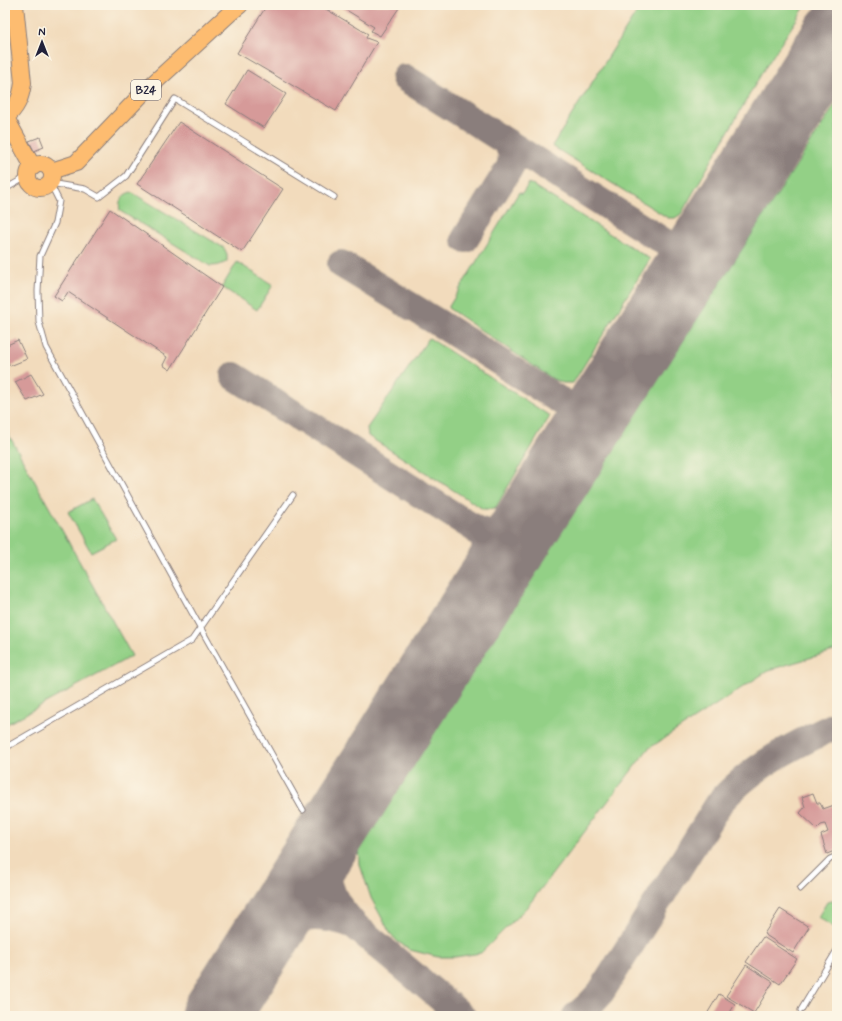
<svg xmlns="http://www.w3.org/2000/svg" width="842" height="1021" viewBox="0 0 842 1021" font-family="Mynerve,sans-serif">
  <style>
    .green { fill: #93d086; stroke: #5a7960 }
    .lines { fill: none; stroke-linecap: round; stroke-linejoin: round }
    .taxiway { stroke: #8a7e7c; stroke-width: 28 }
    .runway { stroke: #8a7e7c; stroke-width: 69 }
    .building { fill: #d69a99 }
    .lane-casing { stroke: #8a7e7c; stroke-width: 7 }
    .primary-casing { stroke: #8a7e7c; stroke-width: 18 }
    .lane { stroke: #fff; stroke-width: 5 }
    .primary { stroke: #fdbc6f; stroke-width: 16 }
    .labels { text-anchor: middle; stroke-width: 3; stroke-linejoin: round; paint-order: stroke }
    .shield { fill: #fcf5e5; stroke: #63616e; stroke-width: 1 }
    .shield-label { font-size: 12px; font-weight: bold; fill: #22223b }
  </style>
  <rect width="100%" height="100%" fill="#fcf5e5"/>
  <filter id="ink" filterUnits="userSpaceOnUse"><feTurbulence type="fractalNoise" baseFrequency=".025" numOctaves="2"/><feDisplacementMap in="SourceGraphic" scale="8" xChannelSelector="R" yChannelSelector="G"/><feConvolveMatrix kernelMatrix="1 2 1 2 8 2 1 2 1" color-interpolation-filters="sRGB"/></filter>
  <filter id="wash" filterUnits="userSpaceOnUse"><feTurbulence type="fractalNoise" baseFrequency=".012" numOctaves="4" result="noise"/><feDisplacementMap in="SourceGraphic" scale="16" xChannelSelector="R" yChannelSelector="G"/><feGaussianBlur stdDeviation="0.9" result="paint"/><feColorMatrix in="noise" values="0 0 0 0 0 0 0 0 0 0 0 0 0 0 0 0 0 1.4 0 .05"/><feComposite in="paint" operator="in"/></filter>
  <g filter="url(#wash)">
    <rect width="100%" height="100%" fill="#f2dbbc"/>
    <g class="green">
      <path d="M 641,5 L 806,5 L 763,71 L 681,214 L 675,218 L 668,218 L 552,146 Z"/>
      <path d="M 837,102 L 837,650 L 769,670 L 648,749 L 527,907 L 481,953 L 455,957 L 438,957 L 410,950 L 397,941 L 390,933 L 371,898 L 360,865 L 359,845 Z"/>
      <path d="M 529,183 L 650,259 L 573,383 L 563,383 L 553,379 L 448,308 L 519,192 L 522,194 Z"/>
      <path d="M 131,192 L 224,248 L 227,254 L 227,261 C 222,265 217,266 210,266 L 120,211 C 118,202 121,195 131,192 Z"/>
      <path d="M 237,262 L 273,285 L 257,310 L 222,287 Z"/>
      <path d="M 429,338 L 550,416 L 496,507 L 490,509 L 483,509 L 368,436 L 367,428 Z"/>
      <path d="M 5,428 L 132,656 L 5,725 Z"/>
      <path d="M 92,499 L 116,539 L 91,552 L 68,512 Z"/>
      <path d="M 832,901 L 837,902 L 837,920 L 833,927 L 818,917 L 827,902 Z"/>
    </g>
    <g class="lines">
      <g class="taxiway">
        <path d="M 405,78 L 693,260"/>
        <path d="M 465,239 L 510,167 C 513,156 512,151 506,142"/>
        <path d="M 341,264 L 437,322 L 592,421"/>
        <path d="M 234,376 L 477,530 C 502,538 514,531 532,515"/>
        <path d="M 477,530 C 495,550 493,564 486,589"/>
        <path d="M 338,821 C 327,851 320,875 338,905 C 343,912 349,918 354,925"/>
        <path d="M 256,951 C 264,943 271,933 280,927 C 301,912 331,916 354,925 L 462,1016"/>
        <path d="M 576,1016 L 589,1005 L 601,992 L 720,802 C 752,766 794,745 837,725"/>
      </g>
      <path class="runway" d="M 215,1016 L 837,35"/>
    </g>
    <g id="blocks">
      <g class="building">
        <path d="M 267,5 L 319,5 L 368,34 L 366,38 L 377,42 L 336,111 L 237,53 Z"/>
        <path d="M 338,5 L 401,5 L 380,36 L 371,31 L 374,27 Z"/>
        <path d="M 247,70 L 286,94 L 264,128 L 226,104 Z"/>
        <path d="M 179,122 L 283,189 L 242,252 L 137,184 Z"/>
        <path d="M 40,137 L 44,147 L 34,151 L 29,141 Z"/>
        <path d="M 110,209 L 222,287 L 170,370 L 163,365 L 167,357 L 68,292 L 62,301 L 54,296 Z"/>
        <path d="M 18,340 L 27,359 L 10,366 L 5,355 L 5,346 Z"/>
        <path d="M 31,374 L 43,394 L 27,401 L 15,382 Z"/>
        <path d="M 813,793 L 817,803 L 820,803 L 823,809 L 837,804 L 837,850 L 827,854 L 821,835 L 828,832 L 825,824 L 821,825 L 817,829 L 800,813 L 805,807 L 802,797 Z"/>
        <path d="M 780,909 L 809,927 L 793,953 L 764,934 Z"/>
        <path d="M 763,937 L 797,959 L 780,984 L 746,962 Z"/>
        <path d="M 746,965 L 773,982 L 754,1013 L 726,996 Z"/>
        <path d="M 719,994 L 735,1004 L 728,1016 L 711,1016 L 707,1014 Z"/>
      </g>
    </g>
  </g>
  <g filter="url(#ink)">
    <use href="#blocks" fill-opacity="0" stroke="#8a7e7c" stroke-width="1"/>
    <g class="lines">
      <defs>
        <g id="lane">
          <path d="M 5,189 L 28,176"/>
          <path d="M 5,748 L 192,640 L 293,495"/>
          <path d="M 303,810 L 200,627 L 46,347 L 39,322 L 38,291 L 40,256 L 55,223 L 59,201 L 50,183 L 85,189 L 99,197 L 126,176 L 175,99 L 334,197"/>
          <path d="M 800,889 L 830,859 L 837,856"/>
          <path d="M 801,1010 L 837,950"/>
        </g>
        <g id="primary">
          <path d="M 5,118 C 17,108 21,98 23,83 L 15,5"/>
          <path d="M 6,118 L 33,167"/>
          <circle cx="40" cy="176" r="12"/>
          <path d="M 51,171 L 76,163 L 143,93 L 229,14 L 240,5"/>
        </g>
      </defs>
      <use href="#lane" class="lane-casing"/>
      <use href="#primary" class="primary-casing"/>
      <use href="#lane" class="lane"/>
      <use href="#primary" class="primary"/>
    </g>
  </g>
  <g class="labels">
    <rect class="shield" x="131" y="80" width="30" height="20" rx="3"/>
    <g class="shield-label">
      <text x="146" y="94">B24</text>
    </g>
  </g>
  <rect width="842" height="1021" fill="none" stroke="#fcf5e5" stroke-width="20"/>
  <g transform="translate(42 42)" stroke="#fcf5e5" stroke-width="3" paint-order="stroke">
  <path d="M0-3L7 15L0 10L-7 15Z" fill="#22223b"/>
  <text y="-6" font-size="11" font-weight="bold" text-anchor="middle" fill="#22223b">N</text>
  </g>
</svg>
